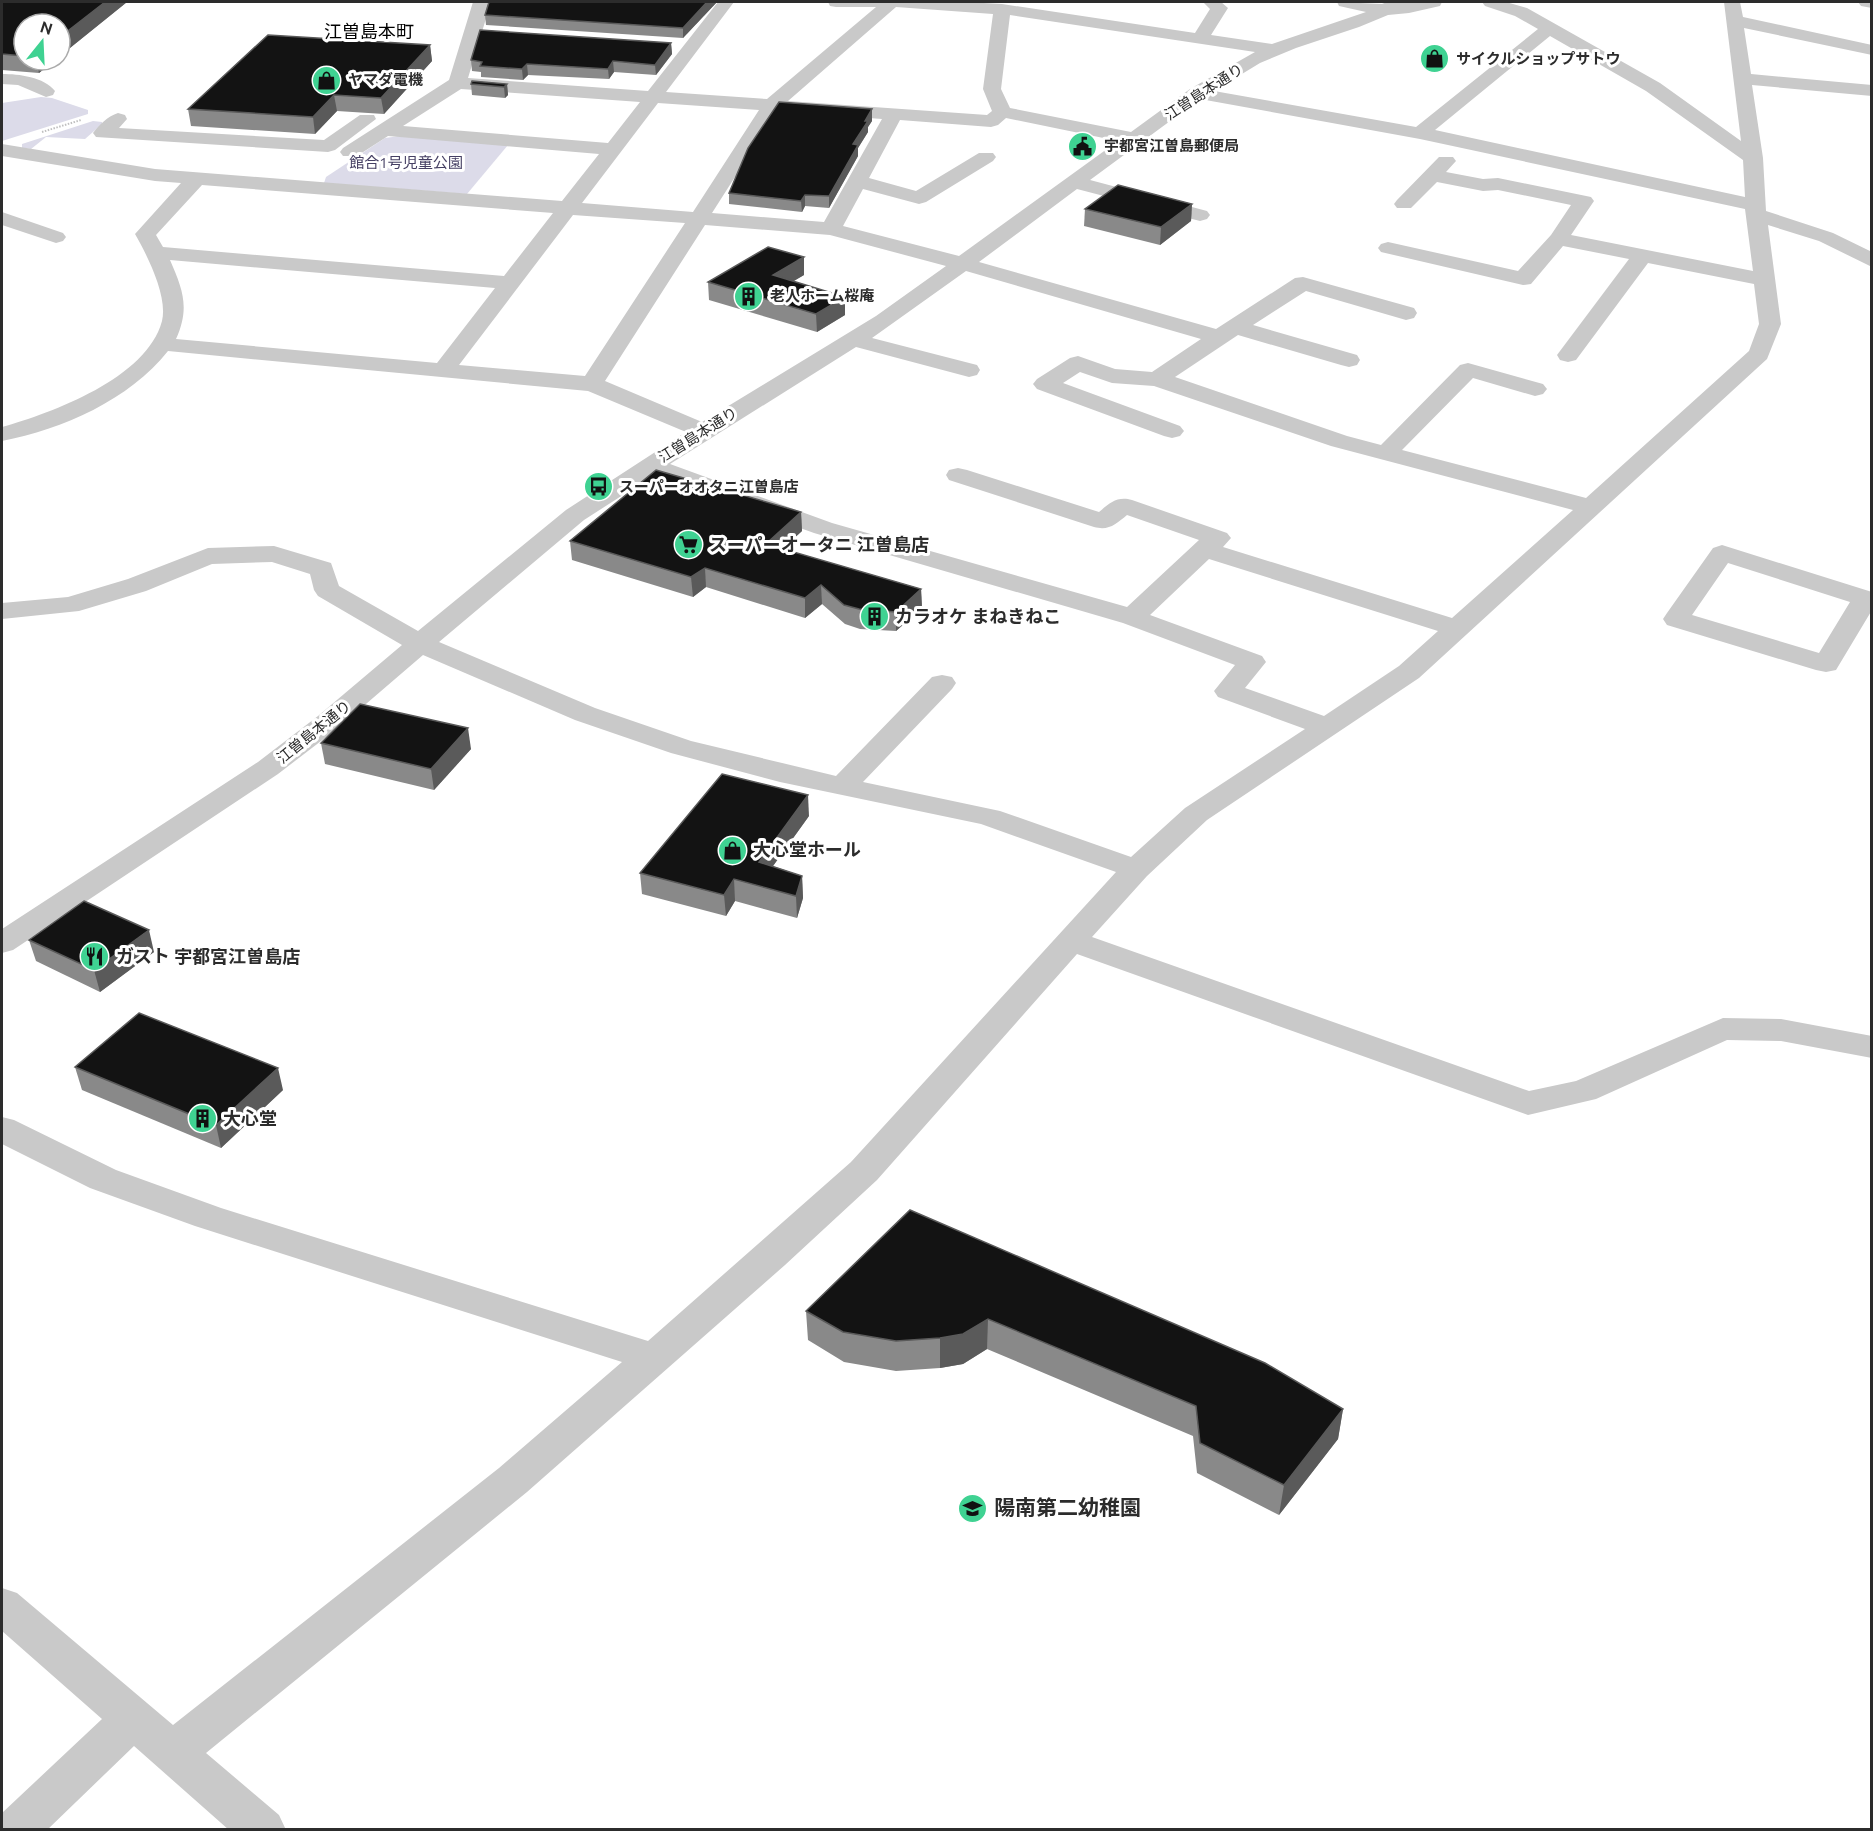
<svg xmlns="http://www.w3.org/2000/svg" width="1873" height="1831" viewBox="0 0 1873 1831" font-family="Ubuntu,'Noto Sans JP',sans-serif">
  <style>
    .green { fill: #dcdbe9 }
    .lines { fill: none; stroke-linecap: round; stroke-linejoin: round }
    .path { stroke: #c0c0c0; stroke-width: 2; stroke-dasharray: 1.5 1.5; stroke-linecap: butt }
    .minor { fill: #c9c9c9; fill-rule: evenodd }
    .wall { fill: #898989 }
    .shaded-wall { fill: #5a5a5a }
    .building { fill: #131313; stroke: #5a5a5a; stroke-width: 1.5 }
    .labels { text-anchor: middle; stroke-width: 6; stroke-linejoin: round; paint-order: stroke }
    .far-poi-label { font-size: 15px; font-weight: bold; fill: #2c2c2c; stroke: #fff; text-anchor: start }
    .far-street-label { font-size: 15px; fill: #2c2c2c; stroke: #fff }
    .far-park-label { font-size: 15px; fill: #453f63; stroke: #fff }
    .far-quarter-label { font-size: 18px; fill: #000; stroke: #fff }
    .poi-label { font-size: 18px; font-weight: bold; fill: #2c2c2c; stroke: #fff; text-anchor: start }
    .near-poi-label { font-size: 21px; font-weight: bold; fill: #2c2c2c; stroke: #fff; text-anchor: start }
  </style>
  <rect width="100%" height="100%" fill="#fff"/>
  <g class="green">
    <path d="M 41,97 L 52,98 L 88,110 L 88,114 L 2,141 L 2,103 Z"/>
    <path d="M 93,121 L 102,122 L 102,124 L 85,139 L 46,137 L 31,149 L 22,148 L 22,144 Z"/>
    <path d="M 400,136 L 508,145 L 467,194 L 324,183 L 326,177 L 385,138 Z"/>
  </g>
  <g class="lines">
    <path class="path" d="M 42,132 L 81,120"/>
    <g class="minor">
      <path d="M 473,2 L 491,2 L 468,78 L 648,91 L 718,2 L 734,2 L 666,92 L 767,99 L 876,7 L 836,7 L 830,6 L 828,2 L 965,2 L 1002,4 L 1195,33 L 1210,9 L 1203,2 L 1221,2 L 1228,8 L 1211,35 L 1272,44 L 1366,12 L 1339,6 L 1337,2 L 1382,4 L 1387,2 L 1406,2 L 1406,3 L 1442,2 L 1440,6 L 1409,13 L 1388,15 L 1359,27 L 1296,48 L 1260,63 L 1214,91 L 1416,127 L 1538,29 L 1515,16 L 1485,6 L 1482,2 L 1506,2 L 1527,8 L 1660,83 L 1741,141 L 1724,2 L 1740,2 L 1743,17 L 1872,45 L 1872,55 L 1744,28 L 1751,74 L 1872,85 L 1872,96 L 1752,85 L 1763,158 L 1766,211 L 1833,233 L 1872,252 L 1872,267 L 1819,241 L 1768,225 L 1781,324 L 1767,359 L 1419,678 L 1207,820 L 1147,876 L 1092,937 L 1529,1091 L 1576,1081 L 1723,1018 L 1781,1019 L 1872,1036 L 1872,1058 L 1781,1041 L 1727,1040 L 1596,1099 L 1528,1115 L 1077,954 L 877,1180 L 785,1265 L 527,1492 L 206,1753 L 279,1815 L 286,1830 L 229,1830 L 134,1746 L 47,1830 L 2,1830 L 2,1813 L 102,1719 L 2,1631 L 2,1588 L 17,1593 L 173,1725 L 499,1468 L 622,1362 L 195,1226 L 90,1188 L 2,1144 L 2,1117 L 14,1120 L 116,1170 L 221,1208 L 648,1341 L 851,1162 L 1116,872 L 981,824 L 780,782 L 671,753 L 575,720 L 423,655 L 338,728 L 278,774 L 13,950 L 2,953 L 2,929 L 258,762 L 318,716 L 402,645 L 318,596 L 314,590 L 310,574 L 272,562 L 212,564 L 146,591 L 79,611 L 2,619 L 2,603 L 68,597 L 128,579 L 208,548 L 274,546 L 331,563 L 339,586 L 418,631 L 566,510 L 686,432 L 588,391 L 168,351 C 129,400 63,429 2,441 L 2,427 C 52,413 147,378 162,321 C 168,296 147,255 135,234 L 181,183 L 155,181 L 2,156 L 2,144 L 155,169 L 562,201 L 599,154 L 388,136 L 357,156 L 343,156 L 340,152 L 343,148 L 449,80 ZM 896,7 L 993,14 L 983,89 L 992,111 L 987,115 L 788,101 ZM 1010,15 L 1255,52 L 1190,89 L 1131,132 L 1010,108 L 1001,89 ZM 1550,36 L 1646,91 L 1743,160 L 1745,197 L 1435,130 ZM 461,89 L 640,102 L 608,143 L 403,126 ZM 1200,99 L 1420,139 L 1745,209 L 1753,271 L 1571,235 L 1594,201 L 1591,197 L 1498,178 L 1483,179 L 1446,172 L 1456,161 L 1453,157 L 1439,157 L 1397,200 L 1394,204 L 1397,208 L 1411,208 L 1437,182 L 1483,191 L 1498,190 L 1571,205 L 1551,235 L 1518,271 L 1388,242 L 1381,244 L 1378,248 L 1381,252 L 1523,285 L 1531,284 L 1563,246 L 1629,259 L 1557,355 L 1560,360 L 1568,362 L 1576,360 L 1648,263 L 1754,284 L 1759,324 L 1749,351 L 1586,498 L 1402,450 L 1473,378 L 1535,396 L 1543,394 L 1547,389 L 1543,384 L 1468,363 L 1460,365 L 1381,445 L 1347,436 L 1175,377 L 1238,335 L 1341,365 L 1349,367 L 1357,365 L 1360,360 L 1357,355 L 1253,325 L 1306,291 L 1406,320 L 1414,318 L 1417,313 L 1414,308 L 1303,277 L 1295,278 L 1216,329 L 979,262 L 1077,189 L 1200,221 L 1207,219 L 1210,215 L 1207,211 L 1090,180 ZM 658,103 L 759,110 L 693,212 L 582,203 ZM 777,111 L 882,119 L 824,222 L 712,213 ZM 1006,118 L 1118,141 L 959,256 L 843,226 L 863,189 L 919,204 L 926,202 L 993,161 L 996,157 L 993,153 L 979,153 L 916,191 L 869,178 L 900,120 L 991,127 L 998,125 ZM 202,185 L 553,213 L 504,276 L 163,247 L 156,235 ZM 573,215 L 685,223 L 585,376 L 459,365 ZM 705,225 L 830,235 L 946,266 L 876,316 L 702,422 L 605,381 ZM 170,260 L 495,288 L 437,363 L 176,339 C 190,308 183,290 170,260 ZM 966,271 L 1201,339 L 1152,372 L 1115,369 L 1078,356 L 1070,358 L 1037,379 L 1033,384 L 1037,389 L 1164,436 L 1172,438 L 1180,436 L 1184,431 L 1180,426 L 1063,383 L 1080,372 L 1112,383 L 1154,386 L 1331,446 L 1573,510 L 1452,618 L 1223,547 L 1231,538 L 1227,533 L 1132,500 C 1117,496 1110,503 1099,512 L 967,470 L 958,468 L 949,470 L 946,475 L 949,480 L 1094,527 C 1109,531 1116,524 1127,515 L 1199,540 L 1127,607 L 832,523 L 670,464 L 856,347 L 969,377 L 977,375 L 980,370 L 977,365 L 872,338 ZM 654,475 L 814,533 L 1123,623 L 1235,665 L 1214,691 L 1218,697 L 1305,729 L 1185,808 L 1131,857 L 1000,811 L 863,782 L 952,689 L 956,683 L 952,677 L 942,675 L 932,677 L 836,776 L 691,741 L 595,708 L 439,642 L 584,520 ZM 1209,559 L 1438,631 L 1399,666 L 1324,716 L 1245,688 L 1266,662 L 1262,656 L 1150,615 Z"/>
      <path d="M 1858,2 L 1872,2 L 1872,8 L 1861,6 Z"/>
      <path d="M 2,74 C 19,74 44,77 55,91 L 53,95 L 46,97 L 18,85 L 2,84 Z"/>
      <path d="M 118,113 L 125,115 L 127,119 L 119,128 L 324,140 L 360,115 L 374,115 L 376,119 L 335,150 L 328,152 L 96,137 L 93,133 C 99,125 108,116 118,113 Z"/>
      <path d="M 2,212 L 63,233 L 66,237 L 63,241 L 56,243 L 2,225 Z"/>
      <path d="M 1722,545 L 1872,592 L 1872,610 L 1836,670 L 1826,672 L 1816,670 L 1667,625 L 1663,619 L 1667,613 L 1713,548 ZM 1728,563 L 1850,602 L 1819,653 L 1692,615 Z"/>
    </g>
  </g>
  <g class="wall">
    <path d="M 2,2 L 127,2 L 60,56 L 60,24 L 24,24 L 24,60 L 55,60 L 39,73 L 2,70 Z"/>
    <path d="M 717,2 L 683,38 L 486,25 L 485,15 Z"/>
    <path d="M 671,43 L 672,54 L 656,75 L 614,72 L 609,79 L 528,75 L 523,80 L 481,77 L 481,72 L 472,71 L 471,60 Z"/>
    <path d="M 430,45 L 432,61 L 384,114 L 337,111 L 315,134 L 191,126 L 188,109 Z"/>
    <path d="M 471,84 L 507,84 L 508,95 L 505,98 L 472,95 Z"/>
    <path d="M 872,109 L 872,121 L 868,127 L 868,132 L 858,148 L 858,156 L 829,208 L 805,206 L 802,212 L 729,204 L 729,193 Z"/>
    <path d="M 1192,204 L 1191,221 L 1160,245 L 1084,226 L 1085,209 Z"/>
    <path d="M 804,275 L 793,281 L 845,297 L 845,315 L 817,332 L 709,300 L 708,282 Z"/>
    <path d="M 801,512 L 802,531 L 782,549 L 921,589 L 922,608 L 896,631 L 860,629 L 845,624 L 822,604 L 805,618 L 706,587 L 693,597 L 572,560 L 570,541 Z"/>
    <path d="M 321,743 L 471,749 L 434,790 L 325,764 Z"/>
    <path d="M 809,816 L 773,866 L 802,876 L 803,898 L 797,918 L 735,901 L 726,916 L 642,894 L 640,873 Z"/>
    <path d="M 29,940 L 154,952 L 100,992 L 36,961 Z"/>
    <path d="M 75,1067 L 283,1090 L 221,1148 L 82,1090 Z"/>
    <path d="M 910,1210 L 1343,1409 L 1338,1439 L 1279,1515 L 1197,1473 L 1193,1436 L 987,1349 L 963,1364 L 940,1368 L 896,1371 L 844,1362 L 808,1340 L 806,1311 Z"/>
  </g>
  <g class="shaded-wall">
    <path d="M 105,2 L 127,2 L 60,56 L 60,37 Z"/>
    <path d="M 707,2 L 717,2 L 683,38 L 683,28 Z"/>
    <path d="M 671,43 L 672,54 L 656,75 L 655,65 Z"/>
    <path d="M 430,45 L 432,61 L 384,114 L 381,98 Z"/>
    <path d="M 36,60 L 55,60 L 39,73 Z"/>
    <path d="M 613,61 L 614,72 L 609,79 L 608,69 Z"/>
    <path d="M 527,64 L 528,75 L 523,80 L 522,69 Z"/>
    <path d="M 507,84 L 508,95 L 505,98 L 504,87 Z"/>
    <path d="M 334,95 L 337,111 L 315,134 L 313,117 Z"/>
    <path d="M 872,109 L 872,121 L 868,127 L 868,132 L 858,148 L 858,156 L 829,208 L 829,196 L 853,144 L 865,121 Z"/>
    <path d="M 805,195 L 805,206 L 802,212 L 801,201 Z"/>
    <path d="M 1192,204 L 1191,221 L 1160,245 L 1161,227 Z"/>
    <path d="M 804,257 L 804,275 L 774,293 L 773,275 Z"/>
    <path d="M 845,297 L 845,315 L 817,332 L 816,314 Z"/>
    <path d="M 801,512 L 802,531 L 767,563 L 766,544 Z"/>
    <path d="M 705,568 L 706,587 L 693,597 L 691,577 Z"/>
    <path d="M 821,585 L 822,604 L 805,618 L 805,598 Z"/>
    <path d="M 921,589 L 922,608 L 896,631 L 896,612 Z"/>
    <path d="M 468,728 L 471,749 L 434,790 L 431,769 Z"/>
    <path d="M 808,795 L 809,816 L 760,884 L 759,862 Z"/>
    <path d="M 802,876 L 803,898 L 797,918 L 796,896 Z"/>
    <path d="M 734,879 L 735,901 L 726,916 L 724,895 Z"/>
    <path d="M 149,930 L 154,952 L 100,992 L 94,970 Z"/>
    <path d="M 278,1068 L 283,1090 L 221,1148 L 216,1125 Z"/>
    <path d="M 988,1319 L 987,1349 L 963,1364 L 940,1368 L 940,1338 Z"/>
    <path d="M 1343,1409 L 1338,1439 L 1279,1515 L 1284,1485 Z"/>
  </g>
  <g class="building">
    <path d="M 2,2 L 105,2 L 60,37 L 60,24 L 24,24 L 24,56 L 2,54 Z"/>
    <path d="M 489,2 L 707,2 L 683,28 L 485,15 Z"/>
    <path d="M 480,30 L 671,43 L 655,65 L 613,61 L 608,69 L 527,64 L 522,69 L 480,66 L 482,62 L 471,60 Z"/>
    <path d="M 268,35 L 430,45 L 381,98 L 334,95 L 313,117 L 188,109 Z"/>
    <path d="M 472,81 L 507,84 L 504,87 L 471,84 Z"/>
    <path d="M 779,102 L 872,109 L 865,121 L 868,121 L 853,144 L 858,145 L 829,196 L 805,195 L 801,201 L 729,193 L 748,148 Z"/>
    <path d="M 1118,185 L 1192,204 L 1161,227 L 1085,209 Z"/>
    <path d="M 768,247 L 804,257 L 773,275 L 845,297 L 816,314 L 708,282 Z"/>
    <path d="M 656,470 L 801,512 L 766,544 L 921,589 L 896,612 L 859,609 L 844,605 L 821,585 L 805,598 L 705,568 L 691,577 L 570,541 Z"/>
    <path d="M 360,704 L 468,728 L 431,769 L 321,743 Z"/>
    <path d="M 722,774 L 808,795 L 759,862 L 802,876 L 796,896 L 734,879 L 724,895 L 640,873 Z"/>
    <path d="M 84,901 L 149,930 L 94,970 L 29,940 Z"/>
    <path d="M 139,1013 L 278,1068 L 216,1125 L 75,1067 Z"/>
    <path d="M 910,1210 L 1265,1363 L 1343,1409 L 1284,1485 L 1200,1443 L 1196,1406 L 988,1319 L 963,1334 L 940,1338 L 896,1341 L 843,1332 L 806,1311 Z"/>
  </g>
  <defs>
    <symbol id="shop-disc" viewBox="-11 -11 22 22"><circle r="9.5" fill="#3fd292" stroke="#fff"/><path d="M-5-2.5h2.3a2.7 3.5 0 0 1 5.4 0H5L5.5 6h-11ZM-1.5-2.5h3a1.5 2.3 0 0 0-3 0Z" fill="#111"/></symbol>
    <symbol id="civic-disc" viewBox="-11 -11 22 22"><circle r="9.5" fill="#3fd292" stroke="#fff"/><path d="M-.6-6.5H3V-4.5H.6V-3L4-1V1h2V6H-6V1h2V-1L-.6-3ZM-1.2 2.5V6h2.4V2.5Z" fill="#111"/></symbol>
    <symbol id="building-disc" viewBox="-11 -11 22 22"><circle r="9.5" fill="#3fd292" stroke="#fff"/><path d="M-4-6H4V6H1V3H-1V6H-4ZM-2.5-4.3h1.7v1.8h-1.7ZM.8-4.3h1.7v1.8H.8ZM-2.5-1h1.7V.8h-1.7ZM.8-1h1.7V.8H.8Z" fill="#111"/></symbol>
    <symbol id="bus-disc" viewBox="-11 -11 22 22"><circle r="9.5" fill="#3fd292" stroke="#fff"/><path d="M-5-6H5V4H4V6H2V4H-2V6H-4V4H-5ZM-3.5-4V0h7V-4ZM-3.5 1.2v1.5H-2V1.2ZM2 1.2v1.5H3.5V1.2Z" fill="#111"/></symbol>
    <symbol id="supermarket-disc" viewBox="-11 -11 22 22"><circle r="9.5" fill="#3fd292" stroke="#fff"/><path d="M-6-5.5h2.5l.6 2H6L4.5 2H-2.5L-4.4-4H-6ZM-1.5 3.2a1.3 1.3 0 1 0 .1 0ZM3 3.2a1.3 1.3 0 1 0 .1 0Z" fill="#111"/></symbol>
    <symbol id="restaurant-disc" viewBox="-11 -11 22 22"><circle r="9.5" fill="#3fd292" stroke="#fff"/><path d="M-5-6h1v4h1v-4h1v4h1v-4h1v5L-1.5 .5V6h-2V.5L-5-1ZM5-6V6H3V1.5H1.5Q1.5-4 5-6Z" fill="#111"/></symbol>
    <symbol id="school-disc" viewBox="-11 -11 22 22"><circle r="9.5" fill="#3fd292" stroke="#fff"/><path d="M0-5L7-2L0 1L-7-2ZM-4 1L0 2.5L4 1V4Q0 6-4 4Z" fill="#111"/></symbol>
  </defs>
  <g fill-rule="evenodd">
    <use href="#shop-disc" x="1418" y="42" width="33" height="33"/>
    <use href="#shop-disc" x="310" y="64" width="33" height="33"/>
    <use href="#civic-disc" x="1066" y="130" width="33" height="33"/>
    <use href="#building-disc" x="732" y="280" width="33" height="33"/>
    <use href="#bus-disc" x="582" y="470" width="33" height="33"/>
    <use href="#supermarket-disc" x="672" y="528" width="33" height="33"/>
    <use href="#building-disc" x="858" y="600" width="33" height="33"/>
    <use href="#shop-disc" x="716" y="834" width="33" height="33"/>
    <use href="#restaurant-disc" x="78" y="940" width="33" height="33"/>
    <use href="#building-disc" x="186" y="1102" width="33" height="33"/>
    <use href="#school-disc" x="956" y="1492" width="33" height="33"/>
  </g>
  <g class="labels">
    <g class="far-poi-label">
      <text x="1456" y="64">サイクルショップサトウ</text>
      <text x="348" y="85">ヤマダ電機</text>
      <text x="1104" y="151">宇都宮江曽島郵便局</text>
      <text x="770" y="301">老人ホーム桜庵</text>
      <text x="619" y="492">スーパーオオタニ江曽島店</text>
    </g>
    <g class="far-street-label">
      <text transform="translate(1204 92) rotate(-33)" y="5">江曽島本通り</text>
      <text transform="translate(698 435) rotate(-32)" y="5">江曽島本通り</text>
      <text transform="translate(314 732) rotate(-39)" y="5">江曽島本通り</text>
    </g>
    <g class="far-park-label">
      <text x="406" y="168">館合1号児童公園</text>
    </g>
    <g class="far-quarter-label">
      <text x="369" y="38">江曽島本町</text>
    </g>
    <g class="poi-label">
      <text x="709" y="551">スーパーオータニ 江曽島店</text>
      <text x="895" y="623">カラオケ まねきねこ</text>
      <text x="753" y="856">大心堂ホール</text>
      <text x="116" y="963">ガスト 宇都宮江曽島店</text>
      <text x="223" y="1125">大心堂</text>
    </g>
    <g class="near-poi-label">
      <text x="994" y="1515">陽南第二幼稚園</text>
    </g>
  </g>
  <rect width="1873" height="1831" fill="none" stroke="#2c2c2c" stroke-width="6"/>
  <g transform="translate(42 42) rotate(18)"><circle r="28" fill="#ffffff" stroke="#ababab" stroke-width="1.5"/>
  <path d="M0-4.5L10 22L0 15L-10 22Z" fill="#3fd292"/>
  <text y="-9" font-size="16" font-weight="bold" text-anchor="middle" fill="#2c2c2c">N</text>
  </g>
</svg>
